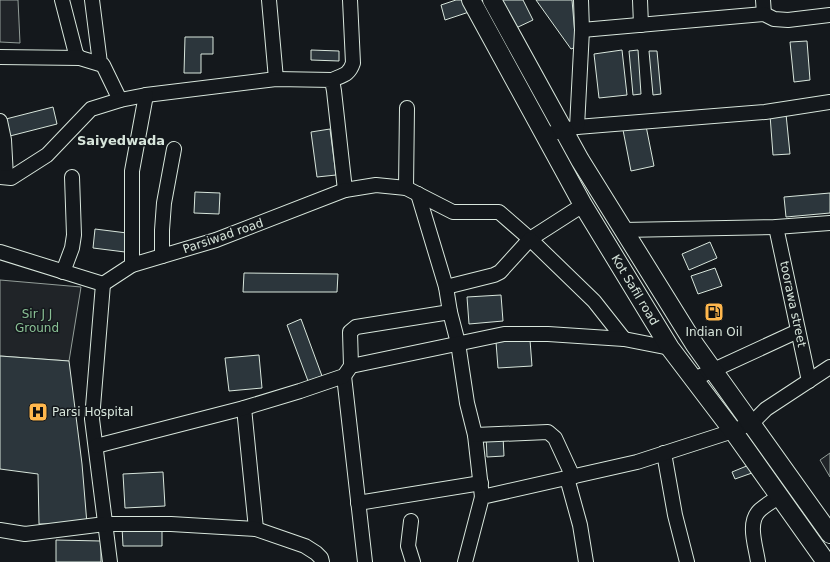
<svg xmlns="http://www.w3.org/2000/svg" width="830" height="562" viewBox="0 0 830 562" font-family="'DejaVu Sans',sans-serif">
  <style>
    .green { fill: #202428; stroke: #939e99 }
    .building { fill: #2c363c; stroke: #d8e6dc }
    .lines { fill: none; stroke-linecap: round; stroke-linejoin: round }
    .minor-casing { stroke: #d8e6dc; stroke-width: 16 }
    .major-casing { stroke: #d8e6dc; stroke-width: 20 }
    .minor { stroke: #14181c; stroke-width: 14 }
    .major { stroke: #14181c; stroke-width: 18 }
    .labels { text-anchor: middle; stroke-width: 3; stroke-linejoin: round; paint-order: stroke }
    .street-label { font-size: 12px; fill: #d8e6dc; stroke: #14181c }
    .park-label { font-size: 12px; fill: #8ac095; stroke: #14181c }
    .poi-label { font-size: 12px; fill: #d8e6dc; stroke: #14181c }
    .neighbourhood-label { font-size: 13px; font-weight: bold; fill: #d8e6dc; stroke: #14181c }
  </style>
  <rect width="100%" height="100%" fill="#14181c"/>
  <g class="green">
    <path d="M 0,0 L 18,0 L 20,43 L 0,42 Z"/>
    <path d="M 0,280 L 81,287 L 69,361 L 0,356 Z"/>
    <path d="M 830,453 L 830,477 L 820,460 Z"/>
  </g>
  <g class="building">
    <path d="M 456,0 L 468,0 L 472,11 L 445,20 L 441,5 Z"/>
    <path d="M 502,0 L 523,0 L 533,20 L 516,28 Z"/>
    <path d="M 536,0 L 572,0 L 576,47 L 571,49 Z"/>
    <path d="M 185,37 L 213,37 L 213,54 L 201,54 L 201,73 L 184,73 Z"/>
    <path d="M 807,41 L 810,80 L 794,82 L 790,42 Z"/>
    <path d="M 311,50 L 339,51 L 339,61 L 311,60 Z"/>
    <path d="M 622,50 L 627,95 L 599,98 L 594,54 Z"/>
    <path d="M 638,50 L 641,94 L 633,95 L 629,51 Z"/>
    <path d="M 649,51 L 657,51 L 661,94 L 653,95 Z"/>
    <path d="M 53,107 L 57,124 L 6,137 L 2,120 Z"/>
    <path d="M 786,114 L 790,154 L 773,155 L 770,115 Z"/>
    <path d="M 646,126 L 654,166 L 631,171 L 623,130 Z"/>
    <path d="M 330,129 L 336,175 L 317,177 L 311,132 Z"/>
    <path d="M 195,192 L 220,193 L 219,214 L 194,213 Z"/>
    <path d="M 830,193 L 830,213 L 786,217 L 784,197 Z"/>
    <path d="M 95,229 L 127,233 L 125,252 L 93,248 Z"/>
    <path d="M 710,242 L 717,258 L 689,270 L 682,254 Z"/>
    <path d="M 715,268 L 722,286 L 698,294 L 691,276 Z"/>
    <path d="M 244,273 L 338,274 L 337,292 L 243,292 Z"/>
    <path d="M 501,295 L 503,321 L 469,324 L 467,297 Z"/>
    <path d="M 301,319 L 322,376 L 308,381 L 287,325 Z"/>
    <path d="M 530,340 L 532,366 L 498,368 L 496,342 Z"/>
    <path d="M 259,355 L 262,388 L 229,391 L 225,358 Z"/>
    <path d="M 0,356 L 69,361 L 82,464 L 87,524 L 39,524 L 38,474 L 0,469 Z"/>
    <path d="M 486,436 L 503,436 L 504,456 L 487,457 Z"/>
    <path d="M 749,465 L 752,473 L 735,479 L 732,472 Z"/>
    <path d="M 163,472 L 165,506 L 125,508 L 123,474 Z"/>
    <path d="M 122,527 L 162,527 L 162,546 L 123,546 Z"/>
    <path d="M 56,540 L 101,541 L 101,562 L 56,562 Z"/>
  </g>
  <g class="lines">
    <defs>
      <g id="minor">
        <path d="M 62,0 L 76,54 L 80,58 L 103,65 L 120,100"/>
        <path d="M 92,0 L 100,63"/>
        <path d="M 269,0 L 276,79"/>
        <path d="M 640,0 L 641,25"/>
        <path d="M 763,0 L 764,14"/>
        <path d="M 582,30 L 764,14 L 774,19 L 788,20 L 830,15"/>
        <path d="M 0,57 L 80,58"/>
        <path d="M 332,80 C 343,75 349,75 353,63 L 350,0"/>
        <path d="M 0,121 L 4,140 L 6,177"/>
        <path d="M 577,127 L 765,112 L 830,102"/>
        <path d="M 545,135 L 577,127 L 582,30 L 581,0"/>
        <path d="M 0,177 L 11,178 L 47,155 L 91,109 L 120,100 L 146,95 L 276,79 L 332,80 L 334,91 L 345,190 L 376,185 L 406,188 L 453,212 L 499,212 L 530,239 L 583,205"/>
        <path d="M 406,188 L 407,108"/>
        <path d="M 418,194 L 446,287 L 450,312 L 458,343 L 467,403 L 475,435 L 482,497"/>
        <path d="M 776,227 L 809,381"/>
        <path d="M 623,230 L 776,227 L 830,223"/>
        <path d="M 0,252 L 103,284 L 92,419 L 110,562"/>
        <path d="M 162,256 L 162,230 L 164,203 L 174,149"/>
        <path d="M 132,265 L 132,171 L 146,95"/>
        <path d="M 63,272 L 72,248 L 74,235 L 72,177"/>
        <path d="M 103,284 L 132,265 L 216,240 L 345,190"/>
        <path d="M 446,287 L 494,275 L 500,272 L 530,239 L 594,301 L 624,339"/>
        <path d="M 351,366 L 350,332 L 356,327 L 450,312"/>
        <path d="M 344,376 L 365,562"/>
        <path d="M 694,379 L 798,331"/>
        <path d="M 244,408 L 256,529"/>
        <path d="M 475,435 L 548,432 L 555,438 L 573,477"/>
        <path d="M 96,446 L 244,408 L 300,391 L 344,376 L 351,366 L 504,334 L 548,334 L 624,339 L 670,348"/>
        <path d="M 664,453 L 675,515 L 687,562"/>
        <path d="M 567,478 L 580,525 L 586,562"/>
        <path d="M 358,503 L 481,483"/>
        <path d="M 411,521 L 408,546 L 413,562"/>
        <path d="M 0,530 L 25,534 L 105,524 L 171,524 L 256,529 L 305,546 L 316,553 L 321,558 L 322,562"/>
        <path d="M 465,562 L 482,497 L 637,462 L 733,431 L 752,423 L 766,409 L 830,367"/>
        <path d="M 758,562 C 756,547 747,523 759,511 C 765,505 773,501 780,496"/>
      </g>
      <g id="major">
        <path d="M 471,0 L 583,205 L 670,348 L 733,431 L 826,562"/>
        <path d="M 492,0 L 580,160 L 695,345 L 830,534"/>
      </g>
    </defs>
    <use href="#minor" class="minor-casing"/>
    <use href="#major" class="major-casing"/>
    <use href="#minor" class="minor"/>
    <use href="#major" class="major"/>
  </g>
  <defs>
    <symbol id="fuel-square" viewBox="-11 -11 22 22"><rect x="-9" y="-9" width="18" height="18" rx="4" fill="#ffb74d" stroke="#14181c"/><path d="M-5.5-6h7V0h2V4h1.3V-2.5L3-4.5l.8-.8L6-3V5H2.5V1h-1V6h-7ZM-4.2-4.7v3.2H.2V-4.7Z" fill="#111"/></symbol>
    <symbol id="hospital-square" viewBox="-11 -11 22 22"><rect x="-9" y="-9" width="18" height="18" rx="4" fill="#ffb74d" stroke="#14181c"/><path d="M-5-5h3v3.5h4V-5h3V5h-3V1.5h-4V5h-3Z" fill="#111"/></symbol>
  </defs>
  <g fill-rule="evenodd">
    <use href="#fuel-square" x="703" y="301" width="22" height="22"/>
    <use href="#hospital-square" x="27" y="401" width="22" height="22"/>
  </g>
  <g class="labels">
    <g class="street-label">
      <text transform="translate(223 236) rotate(-19)" y="4">Parsiwad road</text>
      <text transform="translate(635 290) rotate(59)" y="4">Kot Safil road</text>
      <text transform="translate(793 304) rotate(78)" y="4">toorawa street</text>
    </g>
    <g class="park-label">
      <text x="37" y="318">Sir J J<tspan x="37" dy="14">Ground</tspan></text>
    </g>
    <g class="poi-label">
      <text x="714" y="336">Indian Oil</text>
      <text x="52" y="416" text-anchor="start">Parsi Hospital</text>
    </g>
    <g class="neighbourhood-label">
      <text x="121" y="145">Saiyedwada</text>
    </g>
  </g>
</svg>
